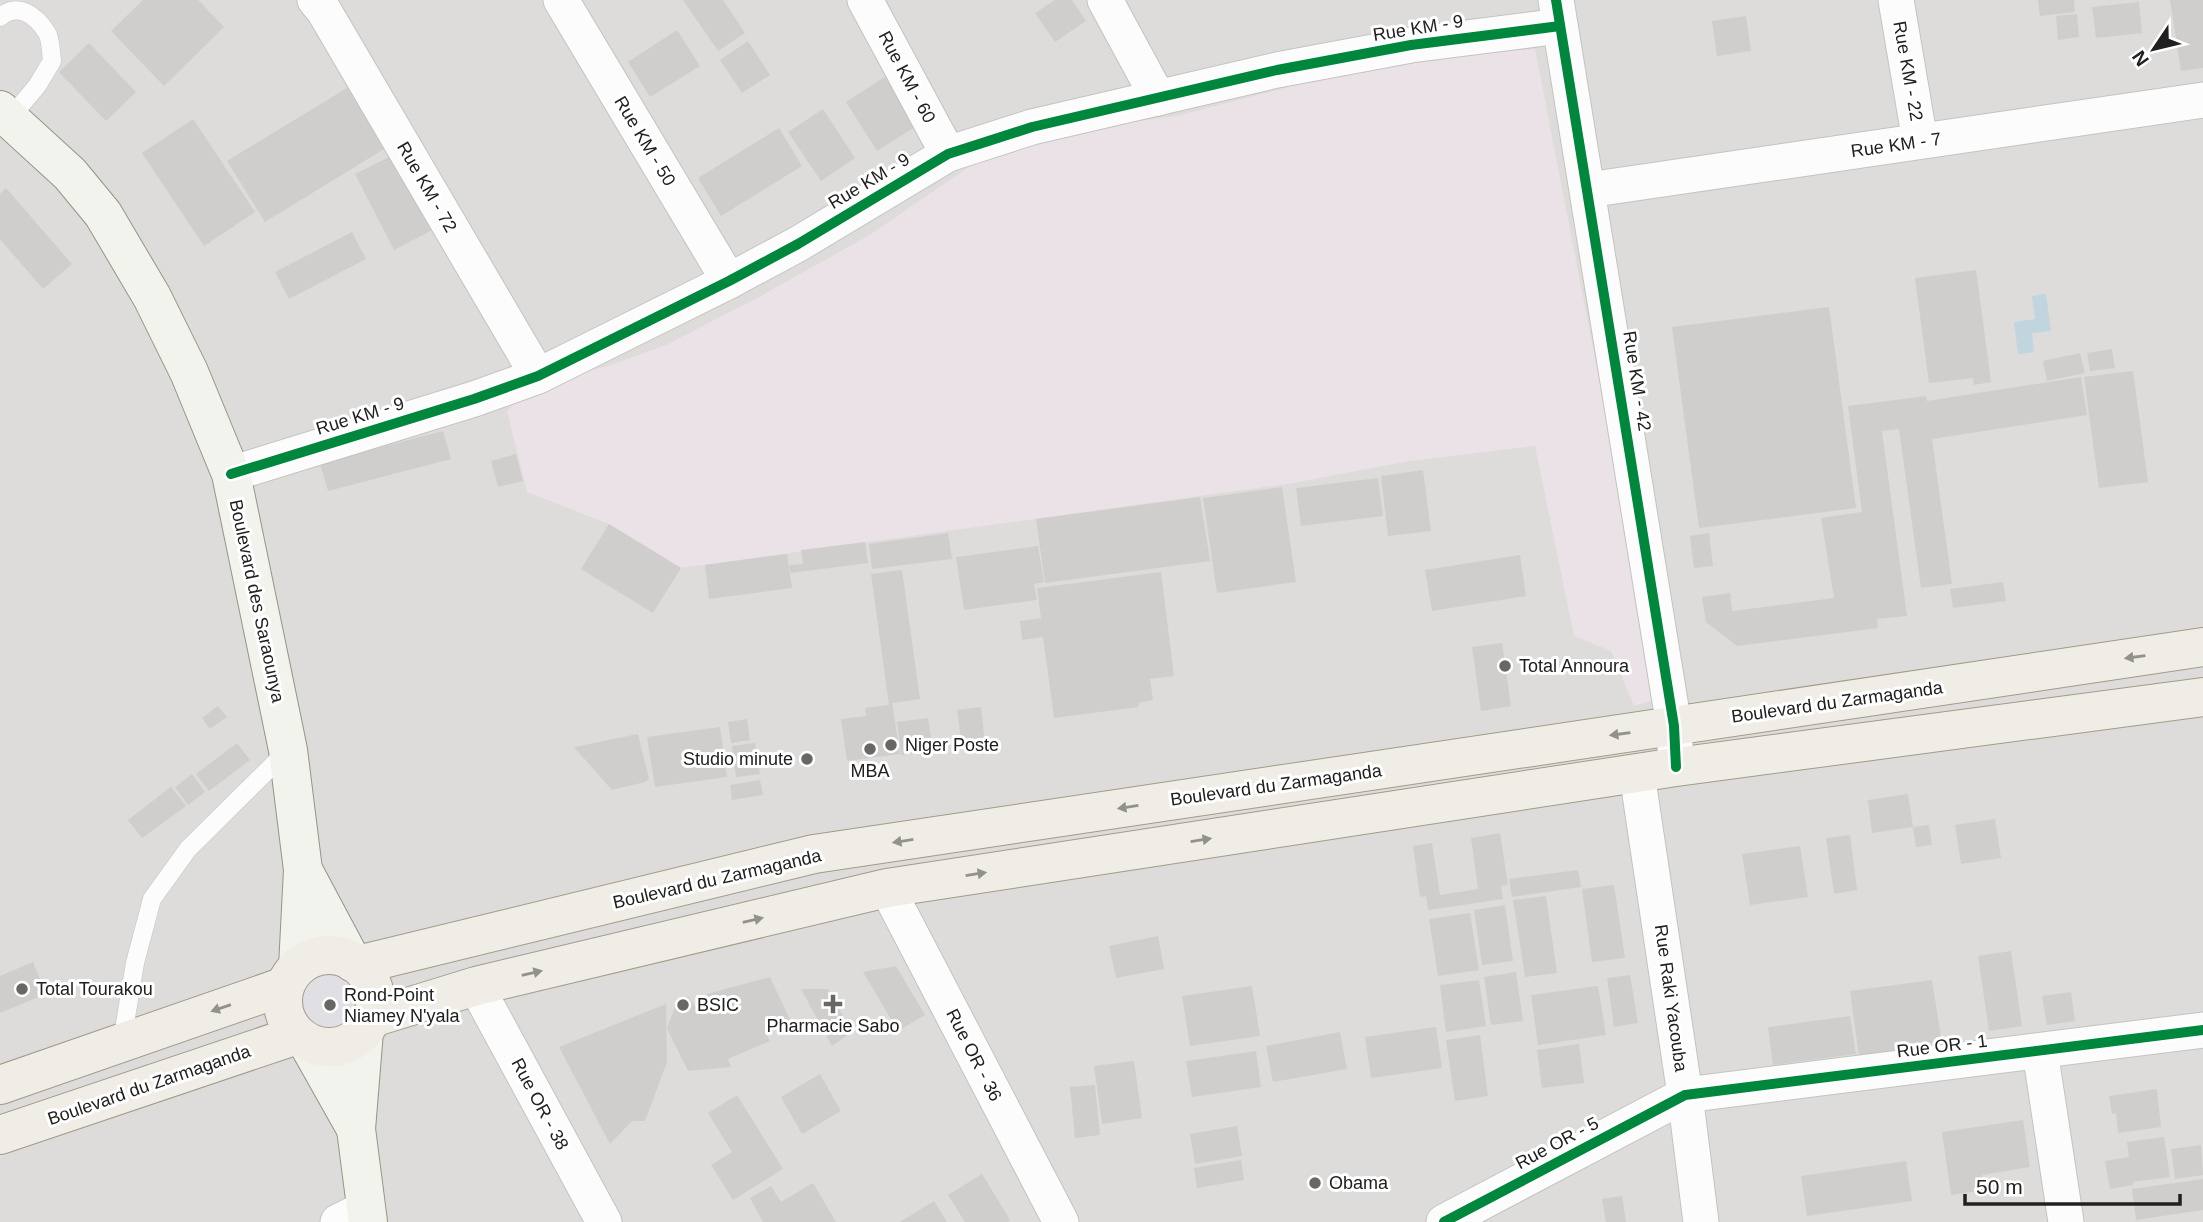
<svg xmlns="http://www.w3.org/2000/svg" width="2203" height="1222" viewBox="0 0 2203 1222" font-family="Arial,sans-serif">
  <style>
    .residential { fill: #dddcda }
    .industrial { fill: #eae2e6 }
    .plaza { fill: #e0dfe3 }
    .water { fill: #c0d5dd }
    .building { fill: #d0cecc }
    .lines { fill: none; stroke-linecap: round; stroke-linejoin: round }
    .lane-casing { stroke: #c3c3c1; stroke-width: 19 }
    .street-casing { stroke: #c3c3c1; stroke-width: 37 }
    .secondary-casing { stroke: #939682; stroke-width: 40 }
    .primary-casing { stroke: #a29b88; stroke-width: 40 }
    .lane { stroke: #fcfcfc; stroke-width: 18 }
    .street { stroke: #fcfcfc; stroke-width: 35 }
    .secondary { stroke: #f2f3ec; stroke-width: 38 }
    .primary { stroke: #f0ede6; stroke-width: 38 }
    .cycleway-casing { stroke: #fff; stroke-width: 15 }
    .cycleway { stroke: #00873e; stroke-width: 10 }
    .oneway { fill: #92918d }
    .poi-dot { fill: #686766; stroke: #fff; stroke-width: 2.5 }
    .labels { text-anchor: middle; stroke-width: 6; stroke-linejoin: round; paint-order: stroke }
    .street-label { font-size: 18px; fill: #202020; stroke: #fff }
    .poi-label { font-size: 18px; fill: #202020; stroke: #fff; text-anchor: start }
  </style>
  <rect width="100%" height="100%" fill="#edece9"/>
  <rect class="residential" x="0" y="0" width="2203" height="1222"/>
  <path class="industrial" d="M 1535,49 L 1661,698 L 1634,706 L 1611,651 L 1574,636 L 1535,446 L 1410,461 L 1287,484 L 681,568 L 609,524 L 527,492 L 507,411 L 539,379 L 561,377 L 608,366 L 666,345 L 759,297 L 868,236 L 969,167 L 1027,136 L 1177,116 L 1376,64 Z"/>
  <circle class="plaza" cx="330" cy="1002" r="28"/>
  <path class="water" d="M 2046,294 L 2051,331 L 2032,333 L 2034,352 L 2018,354 L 2014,322 L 2035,319 L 2032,296 Z"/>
  <g class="building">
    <path d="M 143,0 L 198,0 L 224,27 L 164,86 L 111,31 Z"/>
    <path d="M 683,0 L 723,0 L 745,33 L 718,51 Z"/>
    <path d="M 1055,0 L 1072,0 L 1086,21 L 1055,42 L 1035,13 Z"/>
    <path d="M 2038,0 L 2074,0 L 2075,12 L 2040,16 Z"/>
    <path d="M 2170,0 L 2203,0 L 2203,68 L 2181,71 Z"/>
    <path d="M 2139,2 L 2142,33 L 2096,38 L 2092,7 Z"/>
    <path d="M 2077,14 L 2079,37 L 2058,40 L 2056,16 Z"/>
    <path d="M 1746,16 L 1751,51 L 1717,56 L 1712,21 Z"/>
    <path d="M 677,30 L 700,66 L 650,97 L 628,62 Z"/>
    <path d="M 748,41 L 770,75 L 742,93 L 720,60 Z"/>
    <path d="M 89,43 L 136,92 L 106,121 L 59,72 Z"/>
    <path d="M 894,71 L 926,120 L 877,151 L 846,102 Z"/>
    <path d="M 352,85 L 389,146 L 265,222 L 227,161 Z"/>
    <path d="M 823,109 L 855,158 L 821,181 L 788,132 Z"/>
    <path d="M 193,119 L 255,212 L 204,246 L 142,153 Z"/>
    <path d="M 779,128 L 802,166 L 721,216 L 698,178 Z"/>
    <path d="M 397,153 L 436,228 L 394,250 L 355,174 Z"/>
    <path d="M 6,188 L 72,264 L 43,289 L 0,239 L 0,194 Z"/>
    <path d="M 352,232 L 366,259 L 289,299 L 275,272 Z"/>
    <path d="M 1976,270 L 1991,382 L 1974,385 L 1973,378 L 1929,383 L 1915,278 Z"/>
    <path d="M 1829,307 L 1856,508 L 1699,528 L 1672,327 Z"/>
    <path d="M 2112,349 L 2115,368 L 2090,371 L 2087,353 Z"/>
    <path d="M 2080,353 L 2085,373 L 2047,381 L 2043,361 Z"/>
    <path d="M 2133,371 L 2148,482 L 2099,488 L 2084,377 Z"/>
    <path d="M 2081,377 L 2087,415 L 1932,439 L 1952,584 L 1921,588 L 1899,429 L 1882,431 L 1907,616 L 1877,619 L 1878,628 L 1737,646 L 1706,622 L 1702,597 L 1730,593 L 1732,611 L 1834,598 L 1821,518 L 1862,512 L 1848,406 L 1926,396 L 1927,401 Z"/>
    <path d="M 443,431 L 451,459 L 328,491 L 320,463 Z"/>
    <path d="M 516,454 L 523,481 L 498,487 L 491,461 Z"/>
    <path d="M 1423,470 L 1431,531 L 1388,536 L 1381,476 Z"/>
    <path d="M 1378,478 L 1383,516 L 1301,526 L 1296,488 Z"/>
    <path d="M 1282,487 L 1296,582 L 1217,593 L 1203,498 Z"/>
    <path d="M 1200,497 L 1210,561 L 1045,583 L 1036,519 Z"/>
    <path d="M 609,524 L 681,568 L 653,613 L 581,569 Z"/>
    <path d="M 948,533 L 952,559 L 872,569 L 869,544 Z"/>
    <path d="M 1709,533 L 1713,566 L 1694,568 L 1690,536 Z"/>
    <path d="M 865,542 L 868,563 L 791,573 L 789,565 L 803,564 L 801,550 Z"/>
    <path d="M 1038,546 L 1044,582 L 1034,584 L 1037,600 L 964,610 L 956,557 Z"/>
    <path d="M 787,554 L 792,588 L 709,599 L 705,565 Z"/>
    <path d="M 1520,555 L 1526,596 L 1432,611 L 1425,570 Z"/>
    <path d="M 902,570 L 920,699 L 892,703 L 900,754 L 847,761 L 841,719 L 866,716 L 865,708 L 889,705 L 871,574 Z"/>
    <path d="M 1161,572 L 1174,676 L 1150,679 L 1153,700 L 1138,703 L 1139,707 L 1054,718 L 1043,637 L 1022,640 L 1020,621 L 1041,618 L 1037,588 Z"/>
    <path d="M 2003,582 L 2006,601 L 1953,608 L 1950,589 Z"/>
    <path d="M 1502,643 L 1511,706 L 1481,711 L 1472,647 Z"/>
    <path d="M 218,706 L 227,717 L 210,729 L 202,718 Z"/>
    <path d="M 981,707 L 985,743 L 962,746 L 957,710 Z"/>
    <path d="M 928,718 L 933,751 L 901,755 L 897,722 Z"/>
    <path d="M 747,719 L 750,740 L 731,743 L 728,722 Z"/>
    <path d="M 720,727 L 727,777 L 655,787 L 647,737 Z"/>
    <path d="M 638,734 L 649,779 L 645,782 L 612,790 L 574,747 Z"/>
    <path d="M 237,743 L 250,760 L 209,791 L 196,774 Z"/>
    <path d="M 755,743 L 760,774 L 736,777 L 732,746 Z"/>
    <path d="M 192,774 L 205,792 L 188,805 L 175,787 Z"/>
    <path d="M 760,780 L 763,795 L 732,800 L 730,785 Z"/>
    <path d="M 171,787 L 186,806 L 142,838 L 128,820 Z"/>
    <path d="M 1908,794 L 1913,827 L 1872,833 L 1868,800 Z"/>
    <path d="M 1995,819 L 2001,858 L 1961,864 L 1955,825 Z"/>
    <path d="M 1929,825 L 1932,845 L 1916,847 L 1913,827 Z"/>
    <path d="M 1500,833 L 1508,885 L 1501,886 L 1503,899 L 1428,910 L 1426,896 L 1420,897 L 1413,846 L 1432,843 L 1440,895 L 1478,889 L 1471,838 Z"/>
    <path d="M 1850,835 L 1857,890 L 1834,894 L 1826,838 Z"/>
    <path d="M 1800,846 L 1808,897 L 1750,905 L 1742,854 Z"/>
    <path d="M 1578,870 L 1581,887 L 1512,897 L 1509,879 Z"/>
    <path d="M 1614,885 L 1625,958 L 1592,962 L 1582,889 Z"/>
    <path d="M 1546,896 L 1557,973 L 1525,977 L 1513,900 Z"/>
    <path d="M 1505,905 L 1513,961 L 1482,965 L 1474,910 Z"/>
    <path d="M 1470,913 L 1479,970 L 1438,976 L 1429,919 Z"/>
    <path d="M 1158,936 L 1164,969 L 1116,978 L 1109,946 Z"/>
    <path d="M 2011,951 L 2022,1026 L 1989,1031 L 1978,956 Z"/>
    <path d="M 33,962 L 46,994 L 0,1013 L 0,976 Z"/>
    <path d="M 896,966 L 925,1015 L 898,1031 L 863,972 Z"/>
    <path d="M 1516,972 L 1523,1021 L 1491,1025 L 1484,977 Z"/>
    <path d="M 1630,975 L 1638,1023 L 1614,1027 L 1607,978 Z"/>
    <path d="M 770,977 L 791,1022 L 766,1034 L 770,1041 L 728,1059 L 731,1067 L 688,1071 L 667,1029 L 677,1001 L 688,996 L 695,1006 L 707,998 L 707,994 Z"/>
    <path d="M 1479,980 L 1486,1026 L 1446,1032 L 1440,985 Z"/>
    <path d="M 1932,980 L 1942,1044 L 1859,1056 L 1850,991 Z"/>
    <path d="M 1252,986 L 1260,1036 L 1190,1046 L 1182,996 Z"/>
    <path d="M 1598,986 L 1606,1035 L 1538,1045 L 1531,995 Z"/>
    <path d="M 801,989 L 828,989 L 852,1032 L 832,1046 Z"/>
    <path d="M 2071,992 L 2075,1021 L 2047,1025 L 2042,996 Z"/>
    <path d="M 666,1004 L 667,1062 L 645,1121 L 632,1121 L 610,1144 L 559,1047 Z"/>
    <path d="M 1850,1016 L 1856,1054 L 1773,1065 L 1768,1027 Z"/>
    <path d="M 1436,1027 L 1442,1068 L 1371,1078 L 1365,1037 Z"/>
    <path d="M 1340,1032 L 1347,1069 L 1273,1082 L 1266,1046 Z"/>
    <path d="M 1480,1035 L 1488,1096 L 1455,1101 L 1446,1040 Z"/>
    <path d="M 1579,1044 L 1584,1083 L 1542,1088 L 1537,1050 Z"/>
    <path d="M 1256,1051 L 1261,1087 L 1192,1097 L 1186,1061 Z"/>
    <path d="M 1134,1061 L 1142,1118 L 1102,1124 L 1094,1066 Z"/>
    <path d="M 820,1074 L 841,1111 L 802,1134 L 781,1097 Z"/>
    <path d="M 1095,1085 L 1100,1135 L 1075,1138 L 1070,1087 Z"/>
    <path d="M 2157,1089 L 2161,1127 L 2118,1133 L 2116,1113 L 2112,1114 L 2109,1096 Z"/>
    <path d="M 737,1095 L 783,1169 L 733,1200 L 711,1165 L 732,1152 L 708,1113 Z"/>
    <path d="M 2023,1120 L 2030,1167 L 1982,1175 L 1984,1190 L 1951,1195 L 1942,1132 Z"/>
    <path d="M 1237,1126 L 1242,1156 L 1195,1164 L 1190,1134 Z"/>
    <path d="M 2164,1137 L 2170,1177 L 2133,1182 L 2133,1185 L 2110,1189 L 2105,1161 L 2129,1157 L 2127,1142 Z"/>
    <path d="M 2201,1145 L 2203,1175 L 2175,1179 L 2171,1149 Z"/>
    <path d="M 1241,1160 L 1244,1180 L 1197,1188 L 1194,1168 Z"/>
    <path d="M 1906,1161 L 1912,1201 L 1807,1216 L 1801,1176 Z"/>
    <path d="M 982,1174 L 1010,1220 L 1007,1222 L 965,1222 L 948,1195 Z"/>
    <path d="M 2203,1179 L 2203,1210 L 2136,1220 L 2132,1189 Z"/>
    <path d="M 813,1183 L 836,1222 L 763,1222 L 750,1198 L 771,1186 L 781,1202 Z"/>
    <path d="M 1622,1196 L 1626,1222 L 1606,1222 L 1602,1199 Z"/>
    <path d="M 934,1201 L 947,1222 L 900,1222 Z"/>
  </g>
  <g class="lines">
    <defs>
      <g id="lane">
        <path d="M 0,17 C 18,2 36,15 47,33 C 51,40 51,53 52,61 L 37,86 L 10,118"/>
        <path d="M 122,1042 L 135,963 L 152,899 L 188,849 L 286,752"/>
      </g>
      <g id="street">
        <path d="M 315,0 L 324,11 L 538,376"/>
        <path d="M 561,0 L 729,281"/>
        <path d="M 865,0 L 948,154"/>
        <path d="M 1105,0 L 1158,98"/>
        <path d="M 1556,0 L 1674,726 L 1676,767"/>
        <path d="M 1896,0 L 1920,141"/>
        <path d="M 1588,190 L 2203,100"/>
        <path d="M 231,474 L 474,399 L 538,376 L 729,281 L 798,244 L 948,154 L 1032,127 L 1277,70 L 1411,45 L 1560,26"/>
        <path d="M 1637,774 L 1685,1095 L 1701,1222"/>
        <path d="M 887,888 L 1061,1222"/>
        <path d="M 476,986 L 604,1222"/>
        <path d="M 2040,1051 L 2066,1222"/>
        <path d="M 338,1222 L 366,1208"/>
        <path d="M 1444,1222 L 1685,1095 L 2203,1030"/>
      </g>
      <g id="secondary">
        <path d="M 0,110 L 70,174 L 103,214 L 152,297 L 189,372 L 231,474 L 288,750 L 303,870 L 298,967"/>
        <path d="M 303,870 L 352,962"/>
        <path d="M 364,1031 L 356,1129 L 368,1222"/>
        <path d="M 307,1042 L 356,1129"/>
      </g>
      <g id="primary">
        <circle cx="329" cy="1001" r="46"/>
        <path d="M 358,965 L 814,854 L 2203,647"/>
        <path d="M 372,1018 L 476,986 L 887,888 L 1676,767 L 2203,697"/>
        <path d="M 0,1085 L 285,986"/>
        <path d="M 0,1135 L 297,1035"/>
      </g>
    </defs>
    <use href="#lane" class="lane-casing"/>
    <use href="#street" class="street-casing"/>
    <use href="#secondary" class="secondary-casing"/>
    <use href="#primary" class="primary-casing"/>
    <use href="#lane" class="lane"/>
    <use href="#street" class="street"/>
    <use href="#secondary" class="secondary"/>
    <use href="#primary" class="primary"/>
    <defs>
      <g id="cycleway">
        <path d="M 1556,0 L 1674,726 L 1676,767"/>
        <path d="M 231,474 L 474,399 L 538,376 L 729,281 L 798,244 L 948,154 L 1032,127 L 1277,70 L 1411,45 L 1560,26"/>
        <path d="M 1444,1222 L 1685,1095 L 2203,1030"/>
      </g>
    </defs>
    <use href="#cycleway" class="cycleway-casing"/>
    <use href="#cycleway" class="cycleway"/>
  </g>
  <defs><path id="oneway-solid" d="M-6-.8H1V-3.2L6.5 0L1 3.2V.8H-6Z" transform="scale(1.75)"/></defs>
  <g class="oneway">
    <use href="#oneway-solid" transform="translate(2135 657) rotate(172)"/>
    <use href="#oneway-solid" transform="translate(1620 734) rotate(172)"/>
    <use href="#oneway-solid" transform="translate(1128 807) rotate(171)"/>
    <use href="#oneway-solid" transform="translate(1201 840) rotate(-9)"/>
    <use href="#oneway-solid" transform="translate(903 841) rotate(171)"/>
    <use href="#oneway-solid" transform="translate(976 874) rotate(-9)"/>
    <use href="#oneway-solid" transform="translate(753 920) rotate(-13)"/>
    <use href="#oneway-solid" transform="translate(532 973) rotate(-13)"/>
    <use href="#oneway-solid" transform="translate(221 1008) rotate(161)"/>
  </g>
  <g class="poi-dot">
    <circle cx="1505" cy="666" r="7"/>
    <circle cx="891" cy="745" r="7"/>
    <circle cx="870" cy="749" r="7"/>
    <circle cx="807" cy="759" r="7"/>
    <circle cx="22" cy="989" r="7"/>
    <path d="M829.5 993.5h7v7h7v7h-7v7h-7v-7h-7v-7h7z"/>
    <circle cx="330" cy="1005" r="7"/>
    <circle cx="683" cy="1005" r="7"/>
    <circle cx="1315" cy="1183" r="7"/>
  </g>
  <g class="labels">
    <g class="street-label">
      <text transform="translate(1418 28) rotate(-9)" y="6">Rue KM - 9</text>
      <text transform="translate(1908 71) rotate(80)" y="6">Rue KM - 22</text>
      <text transform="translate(907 77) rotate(62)" y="6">Rue KM - 60</text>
      <text transform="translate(645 141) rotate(59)" y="6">Rue KM - 50</text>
      <text transform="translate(1896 145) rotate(-8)" y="6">Rue KM - 7</text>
      <text transform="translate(869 181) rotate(-31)" y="6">Rue KM - 9</text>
      <text transform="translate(427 187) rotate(60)" y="6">Rue KM - 72</text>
      <text transform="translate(1637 381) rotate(81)" y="6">Rue KM - 42</text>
      <text transform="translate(360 416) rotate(-17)" y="6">Rue KM - 9</text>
      <text transform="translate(257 601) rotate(78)" y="6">Boulevard des Saraounya</text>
      <text transform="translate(1837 702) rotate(-8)" y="6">Boulevard du Zarmaganda</text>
      <text transform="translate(1276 785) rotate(-8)" y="6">Boulevard du Zarmaganda</text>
      <text transform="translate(717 879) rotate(-13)" y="6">Boulevard du Zarmaganda</text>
      <text transform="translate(1671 998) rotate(82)" y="6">Rue Raki Yacouba</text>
      <text transform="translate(1942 1046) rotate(-7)" y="6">Rue OR - 1</text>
      <text transform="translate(974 1055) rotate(63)" y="6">Rue OR - 36</text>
      <text transform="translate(149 1085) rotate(-19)" y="6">Boulevard du Zarmaganda</text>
      <text transform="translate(540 1104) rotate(62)" y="6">Rue OR - 38</text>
      <text transform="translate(1557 1143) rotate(-28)" y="6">Rue OR - 5</text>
    </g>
    <g class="poi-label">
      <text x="1519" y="672">Total Annoura</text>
      <text x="905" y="751">Niger Poste</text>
      <text x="793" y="765" text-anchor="end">Studio minute</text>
      <text x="870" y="777" text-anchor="middle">MBA</text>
      <text x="36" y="995">Total Tourakou</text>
      <text x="344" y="1001">Rond-Point<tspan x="344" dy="21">Niamey N'yala</tspan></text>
      <text x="697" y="1011">BSIC</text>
      <text x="833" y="1032" text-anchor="middle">Pharmacie Sabo</text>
      <text x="1329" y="1189">Obama</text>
    </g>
  </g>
  <g transform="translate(2154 49) rotate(235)" stroke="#ffffff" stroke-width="5" paint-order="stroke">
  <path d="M0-5L12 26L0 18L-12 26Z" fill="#202020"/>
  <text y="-10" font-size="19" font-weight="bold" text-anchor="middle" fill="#202020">N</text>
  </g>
  <path d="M1965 1194v10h215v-10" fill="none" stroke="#202020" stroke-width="3.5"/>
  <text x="1976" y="1194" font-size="21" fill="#202020" stroke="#ffffff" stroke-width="5" paint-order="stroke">50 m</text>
</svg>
